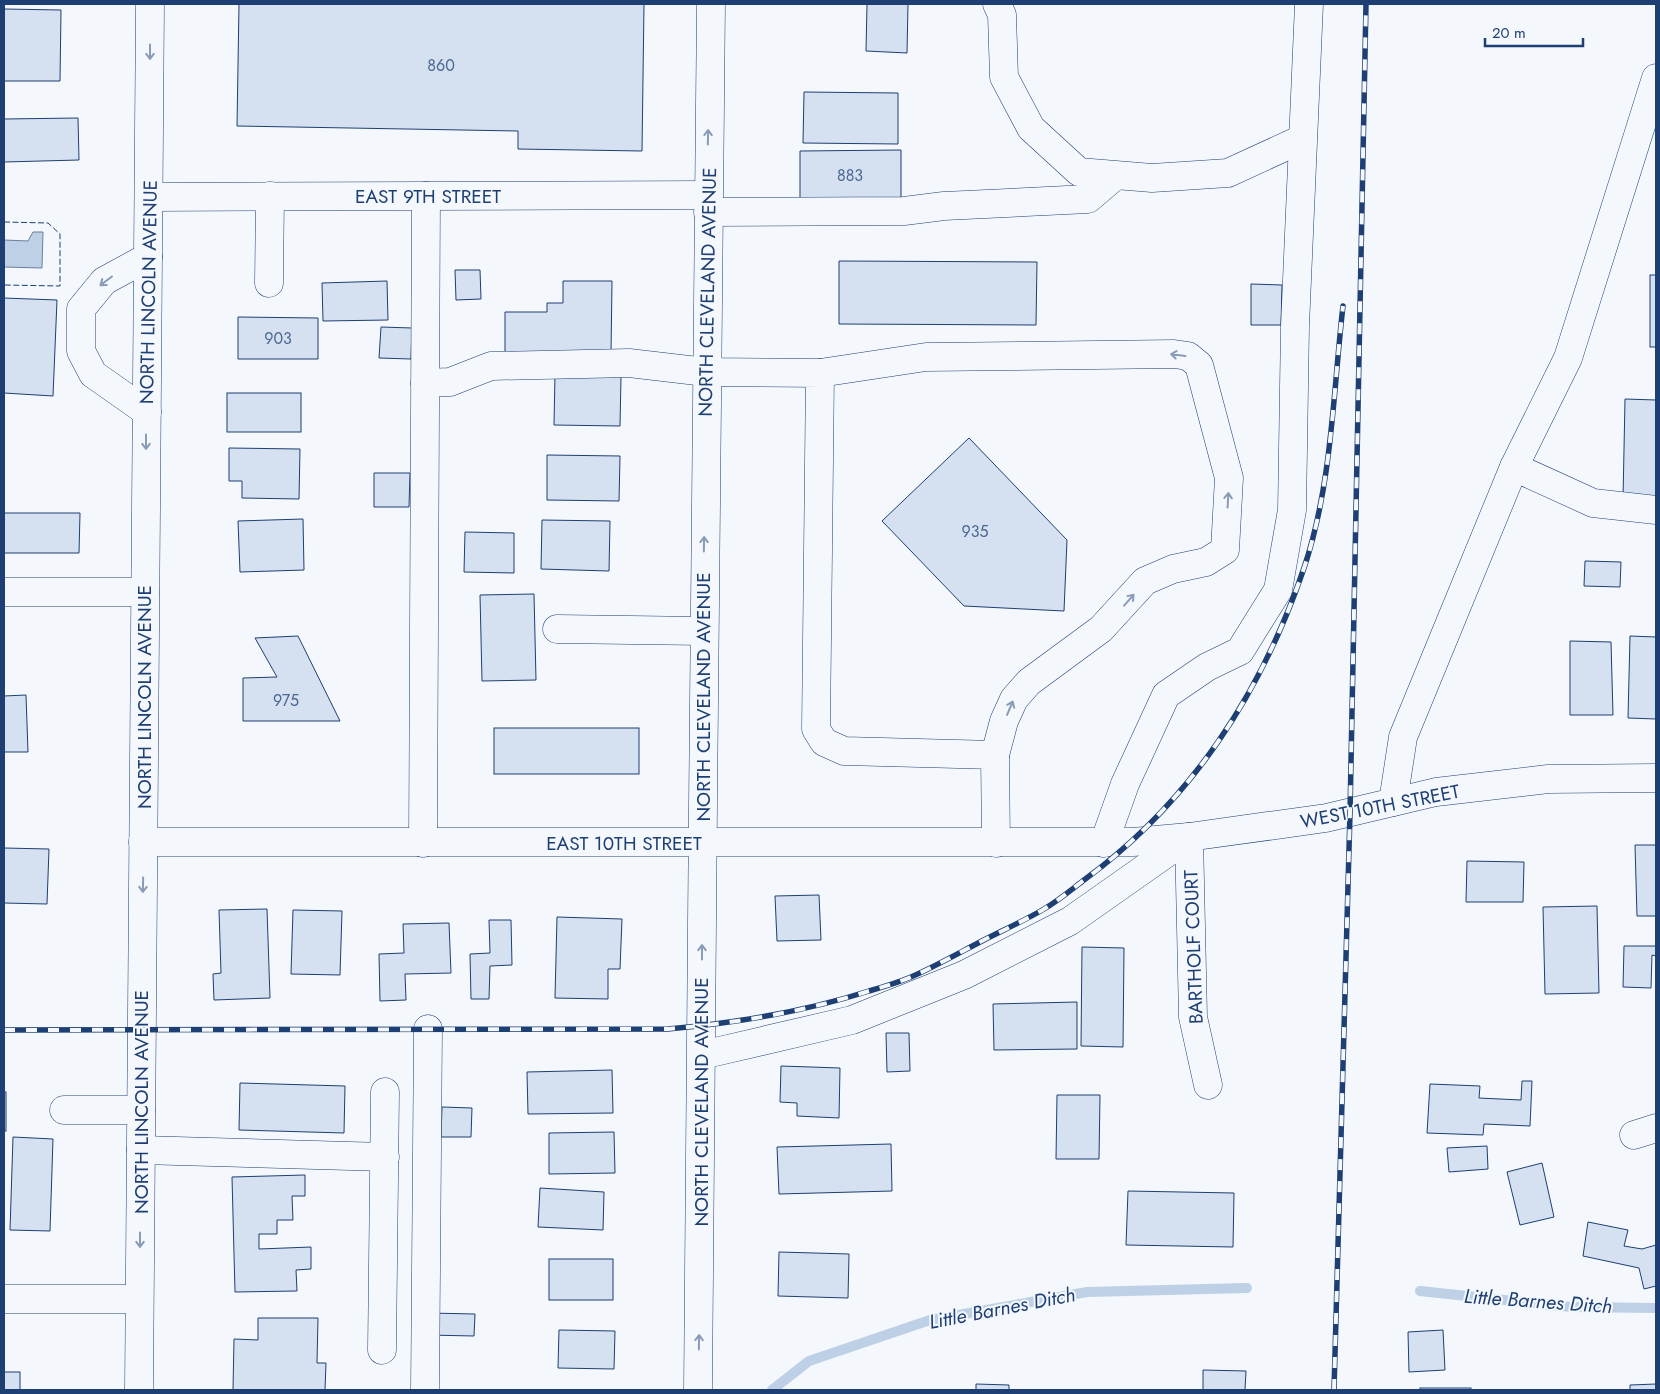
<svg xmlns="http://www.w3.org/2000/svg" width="1660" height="1394" viewBox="0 0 1660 1394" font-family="Jost,sans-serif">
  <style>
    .water { fill: #bed0e5; stroke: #687fa3 }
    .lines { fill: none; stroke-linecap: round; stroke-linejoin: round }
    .stream { stroke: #bed0e5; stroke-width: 10 }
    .building { fill: #d5e0f0; stroke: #1d3f73 }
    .minor-casing { stroke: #1d3f73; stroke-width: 29 }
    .highway-casing { stroke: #1d3f73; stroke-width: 29 }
    .minor { stroke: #f4f7fb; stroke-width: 28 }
    .highway { stroke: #f4f7fb; stroke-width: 28 }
    .rail-casing { stroke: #1d3f73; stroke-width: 5.5 }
    .rail { stroke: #f4f7fb; stroke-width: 4; stroke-dasharray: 11; stroke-linecap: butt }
    .fence { stroke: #1d3f73; stroke-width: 1; stroke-dasharray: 6 2.5; stroke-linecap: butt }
    .oneway { stroke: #889bb7 }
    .labels { text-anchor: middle; stroke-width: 4; stroke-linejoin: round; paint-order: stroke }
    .number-label { font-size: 16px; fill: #4b6792 }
    .street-label { font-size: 19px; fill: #1d3f73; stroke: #f4f7fb }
    .water-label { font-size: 20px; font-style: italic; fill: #1d3f73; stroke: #f4f7fb }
  </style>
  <rect width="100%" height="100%" fill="#f4f7fb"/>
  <path class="water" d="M 33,232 L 43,232 L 42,268 L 4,267 L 4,240 L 28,241 Z"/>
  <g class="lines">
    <g class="stream">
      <path d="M 1420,1291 L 1571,1307 L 1656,1308"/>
      <path d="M 772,1390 L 809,1361 L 930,1320 L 1087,1292 L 1247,1288"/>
    </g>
  </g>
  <g class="building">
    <path d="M 239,4 L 644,4 L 642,151 L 518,149 L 518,131 L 237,126 Z"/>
    <path d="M 867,4 L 908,4 L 907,53 L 866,51 Z"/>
    <path d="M 4,9 L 61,10 L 60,81 L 4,81 Z"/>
    <path d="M 804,92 L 898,93 L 898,144 L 803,143 Z"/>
    <path d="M 78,118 L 79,160 L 4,162 L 4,119 Z"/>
    <path d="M 901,150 L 901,200 L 800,201 L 800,151 Z"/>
    <path d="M 839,261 L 1037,262 L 1036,325 L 839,324 Z"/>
    <path d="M 455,270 L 480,270 L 481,299 L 456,300 Z"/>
    <rect x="1650" y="275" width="6" height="72"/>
    <path d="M 387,281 L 388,320 L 323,321 L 322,283 Z"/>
    <path d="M 563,281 L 612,281 L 611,354 L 505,353 L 505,312 L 547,312 L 547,303 L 563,303 Z"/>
    <path d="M 1251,284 L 1282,285 L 1281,325 L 1251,325 Z"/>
    <path d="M 4,298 L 57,300 L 53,396 L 4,393 Z"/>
    <path d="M 238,317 L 318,318 L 318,359 L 238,359 Z"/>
    <path d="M 381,327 L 412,328 L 411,359 L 379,358 Z"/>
    <path d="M 555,374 L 621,376 L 620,426 L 554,425 Z"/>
    <rect x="227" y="393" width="74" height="39"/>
    <path d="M 1625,399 L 1656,400 L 1656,499 L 1623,499 Z"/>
    <path d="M 969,438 L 1067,540 L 1064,611 L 964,606 L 882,521 Z"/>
    <path d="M 229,448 L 300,449 L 299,499 L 242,498 L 242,481 L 229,481 Z"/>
    <path d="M 547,455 L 620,456 L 619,501 L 547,500 Z"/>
    <path d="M 374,473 L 410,473 L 409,507 L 374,507 Z"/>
    <path d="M 4,513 L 80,513 L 79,553 L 4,553 Z"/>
    <path d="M 303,519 L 304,570 L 240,572 L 238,521 Z"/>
    <path d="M 542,520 L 610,521 L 609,571 L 541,569 Z"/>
    <path d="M 465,532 L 514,533 L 514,573 L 464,572 Z"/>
    <path d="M 1585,561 L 1621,562 L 1620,587 L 1584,586 Z"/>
    <path d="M 534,594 L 536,680 L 482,681 L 480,595 Z"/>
    <path d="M 298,636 L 340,721 L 243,721 L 243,678 L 277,677 L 255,638 Z"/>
    <path d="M 1630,636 L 1656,637 L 1656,719 L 1628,718 Z"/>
    <path d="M 1570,641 L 1611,642 L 1613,715 L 1570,715 Z"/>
    <path d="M 26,695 L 28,752 L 4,752 L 4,696 Z"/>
    <rect x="494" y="728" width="145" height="46"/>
    <path d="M 1635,845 L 1656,845 L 1656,916 L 1637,916 Z"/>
    <path d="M 4,848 L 49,849 L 47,904 L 4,903 Z"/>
    <path d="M 1467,861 L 1524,862 L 1523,902 L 1466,902 Z"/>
    <path d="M 819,895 L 821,940 L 777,941 L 775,896 Z"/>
    <path d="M 1597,906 L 1599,993 L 1545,994 L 1543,907 Z"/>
    <path d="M 267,909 L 270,998 L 214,1000 L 213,974 L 221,973 L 219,910 Z"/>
    <path d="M 293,910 L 342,911 L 340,975 L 291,974 Z"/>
    <path d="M 557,917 L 622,919 L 620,969 L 608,969 L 608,999 L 555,998 Z"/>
    <path d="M 489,920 L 511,920 L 512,965 L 490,966 L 489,999 L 471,999 L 470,954 L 490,953 Z"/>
    <path d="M 449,923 L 451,973 L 405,974 L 406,1000 L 380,1001 L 379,954 L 404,953 L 403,924 Z"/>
    <path d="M 1624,946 L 1656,946 L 1656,956 L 1652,955 L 1651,988 L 1623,987 Z"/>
    <path d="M 1082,947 L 1124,948 L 1123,1047 L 1081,1046 Z"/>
    <path d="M 1077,1002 L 1077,1049 L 994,1050 L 993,1004 Z"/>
    <path d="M 886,1033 L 909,1033 L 910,1071 L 887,1072 Z"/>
    <path d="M 781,1066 L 840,1068 L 839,1118 L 797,1116 L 797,1103 L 780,1102 Z"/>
    <path d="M 612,1070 L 613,1113 L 528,1114 L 527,1072 Z"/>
    <path d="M 1522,1081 L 1532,1081 L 1530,1126 L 1484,1124 L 1483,1135 L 1427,1133 L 1430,1084 L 1480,1086 L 1479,1098 L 1521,1100 Z"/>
    <path d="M 240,1083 L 345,1086 L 344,1133 L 239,1130 Z"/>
    <rect x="4" y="1092" width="2" height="39"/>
    <path d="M 1057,1095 L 1100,1095 L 1099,1159 L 1056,1159 Z"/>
    <path d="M 442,1107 L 472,1108 L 471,1137 L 441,1137 Z"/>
    <path d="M 614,1132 L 615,1173 L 549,1174 L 549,1133 Z"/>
    <path d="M 13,1137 L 53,1139 L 50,1231 L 10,1230 Z"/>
    <path d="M 891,1144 L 892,1191 L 779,1194 L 777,1147 Z"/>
    <path d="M 1487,1146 L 1488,1169 L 1449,1172 L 1447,1148 Z"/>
    <path d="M 1542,1163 L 1554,1217 L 1520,1225 L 1507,1172 Z"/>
    <path d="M 305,1175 L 305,1196 L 292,1196 L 293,1220 L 277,1220 L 277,1234 L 259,1234 L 259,1249 L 311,1247 L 311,1269 L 296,1270 L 297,1291 L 235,1292 L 232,1177 Z"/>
    <path d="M 540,1188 L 604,1192 L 603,1230 L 538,1227 Z"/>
    <path d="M 1128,1191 L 1234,1193 L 1233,1247 L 1126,1245 Z"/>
    <path d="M 1588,1222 L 1628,1230 L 1624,1246 L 1642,1249 L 1656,1245 L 1656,1286 L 1644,1289 L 1639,1268 L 1583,1256 Z"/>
    <path d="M 779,1252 L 849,1254 L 848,1298 L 778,1296 Z"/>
    <rect x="549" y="1259" width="64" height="41"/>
    <path d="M 428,1313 L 475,1314 L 474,1336 L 427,1335 Z"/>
    <path d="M 258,1318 L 318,1318 L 317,1363 L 326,1363 L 325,1390 L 233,1390 L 234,1339 L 258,1340 Z"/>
    <path d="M 559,1330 L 615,1331 L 614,1369 L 558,1368 Z"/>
    <path d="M 1443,1330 L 1445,1370 L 1409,1372 L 1408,1332 Z"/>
    <path d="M 1203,1370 L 1246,1371 L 1245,1390 L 1203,1390 Z"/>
    <rect x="4" y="1372" width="16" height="18"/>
    <path d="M 976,1384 L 1009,1385 L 1009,1390 L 976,1390 Z"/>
    <path d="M 1656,1384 L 1656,1390 L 1630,1390 L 1630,1385 Z"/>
    <rect x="1420" y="1388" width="51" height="2"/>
  </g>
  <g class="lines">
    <defs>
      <g id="minor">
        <path d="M 997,4 L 1002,15 L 1004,77 L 1031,128 L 1079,172 L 1152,178 L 1228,173 L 1302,139"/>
        <path d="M 149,197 L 707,195"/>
        <path d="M 708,212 L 904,211 L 944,206 L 1088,199 L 1115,176"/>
        <path d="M 269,283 L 270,196"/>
        <path d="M 820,373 L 926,357 L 1174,354 L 1188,356 L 1199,365 L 1229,478 L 1225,550 L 1206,562 L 1173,569 L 1145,581 L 1101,629 L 1029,682 L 1014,699 L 1004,721 L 995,755"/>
        <path d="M 425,383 L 450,382 L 491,366 L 629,363 L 706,372 L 820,373 L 816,729 L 824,742 L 844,751 L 995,755 L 996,843"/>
        <path d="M 147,412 L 93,374 L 81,351 L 81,309 L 104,281 L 148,257"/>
        <path d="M 1514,467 L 1593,503 L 1656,510"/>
        <path d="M 4,592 L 145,592"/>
        <path d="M 557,629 L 703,631"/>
        <path d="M 1393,802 L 1403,737 L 1514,467 L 1568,358 L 1656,78"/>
        <path d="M 1189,837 L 1193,1017 L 1208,1085"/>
        <path d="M 143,842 L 1133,842 L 1189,837 L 1326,818 L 1436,792 L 1548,779 L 1656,778"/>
        <path d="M 423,843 L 426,196"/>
        <path d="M 1104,843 L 1125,784 L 1166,695 L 1207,667 L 1240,651 L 1278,590 L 1292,510 L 1295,326 L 1309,4"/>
        <path d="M 702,1055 L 852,1020 L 964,975 L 1070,921 L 1188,838"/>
        <path d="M 64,1110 L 141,1110"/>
        <path d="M 1634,1135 L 1656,1128"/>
        <path d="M 141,1150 L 385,1157"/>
        <path d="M 4,1299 L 139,1299"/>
        <path d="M 382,1350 L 385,1092"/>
        <path d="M 425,1390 L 428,1029"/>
      </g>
      <g id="highway">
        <path d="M 139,1390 L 150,4"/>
        <path d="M 698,1390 C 704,928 703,466 711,4"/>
      </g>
    </defs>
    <use href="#minor" class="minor-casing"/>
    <use href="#highway" class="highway-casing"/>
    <use href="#minor" class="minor"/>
    <use href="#highway" class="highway"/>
    <defs>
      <g id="rail">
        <path d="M 4,1030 L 668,1029 C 736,1023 803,1012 869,991 C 883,987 897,983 911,977 C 934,967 957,954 980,942 C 1001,931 1024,921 1044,909 C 1058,901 1071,890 1084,880 C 1191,802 1262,692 1304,568 C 1332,485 1333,393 1343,306"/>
        <path d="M 1334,1390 L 1350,813 L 1366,4"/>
      </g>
    </defs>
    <use href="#rail" class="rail-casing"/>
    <use href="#rail" class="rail"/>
    <path class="fence" d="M 4,222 L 48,223 L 60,234 L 60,286 L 4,285"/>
  </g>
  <defs><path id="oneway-shaft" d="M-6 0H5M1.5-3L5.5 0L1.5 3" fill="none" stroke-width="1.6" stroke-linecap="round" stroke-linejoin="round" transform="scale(1.25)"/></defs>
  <g class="oneway">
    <use href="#oneway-shaft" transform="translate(150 52) rotate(90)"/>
    <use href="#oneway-shaft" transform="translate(708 137) rotate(-89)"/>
    <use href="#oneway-shaft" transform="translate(106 281) rotate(143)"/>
    <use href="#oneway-shaft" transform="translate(1178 355) rotate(-173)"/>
    <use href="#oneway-shaft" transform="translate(146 442) rotate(90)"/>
    <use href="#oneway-shaft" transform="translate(1228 500) rotate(-87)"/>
    <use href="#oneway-shaft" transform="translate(704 544) rotate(-89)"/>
    <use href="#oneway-shaft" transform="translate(1129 600) rotate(-49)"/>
    <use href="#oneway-shaft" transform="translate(1010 708) rotate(-67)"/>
    <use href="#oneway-shaft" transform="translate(143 885) rotate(91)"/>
    <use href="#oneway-shaft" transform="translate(702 952) rotate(-90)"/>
    <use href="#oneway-shaft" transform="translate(140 1240) rotate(90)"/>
    <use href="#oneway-shaft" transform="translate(699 1342) rotate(-89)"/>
  </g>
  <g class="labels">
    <g class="number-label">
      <text x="441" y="71">860</text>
      <text x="850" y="181">883</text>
      <text x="278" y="344">903</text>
      <text x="975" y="537">935</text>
      <text x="286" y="706">975</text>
    </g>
    <g class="street-label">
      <text x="428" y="203">EAST 9TH STREET</text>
      <text transform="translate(148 292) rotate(-89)" y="7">NORTH LINCOLN AVENUE</text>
      <text transform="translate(707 292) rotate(-89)" y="7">NORTH CLEVELAND AVENUE</text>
      <text transform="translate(144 697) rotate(-90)" y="7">NORTH LINCOLN AVENUE</text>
      <text transform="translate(703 697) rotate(-90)" y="7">NORTH CLEVELAND AVENUE</text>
      <text transform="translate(1380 806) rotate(-11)" y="7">WEST 10TH STREET</text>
      <text x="624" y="850">EAST 10TH STREET</text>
      <text transform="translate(1193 947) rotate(-92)" y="7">BARTHOLF COURT</text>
      <text transform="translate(141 1102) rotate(-90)" y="7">NORTH LINCOLN AVENUE</text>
      <text transform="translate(701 1102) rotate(-90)" y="7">NORTH CLEVELAND AVENUE</text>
    </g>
    <g class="water-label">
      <text transform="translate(1538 1301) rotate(4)" y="7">Little Barnes Ditch</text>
      <text transform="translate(1002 1308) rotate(-11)" y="7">Little Barnes Ditch</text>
    </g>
  </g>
  <rect width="1660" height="1394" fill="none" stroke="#1d3f73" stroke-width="10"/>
  <path d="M1485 38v8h98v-8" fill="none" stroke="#1d3f73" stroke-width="2.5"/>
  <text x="1492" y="38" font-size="15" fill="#1d3f73" stroke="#f4f7fb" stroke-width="4" paint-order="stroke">20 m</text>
</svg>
